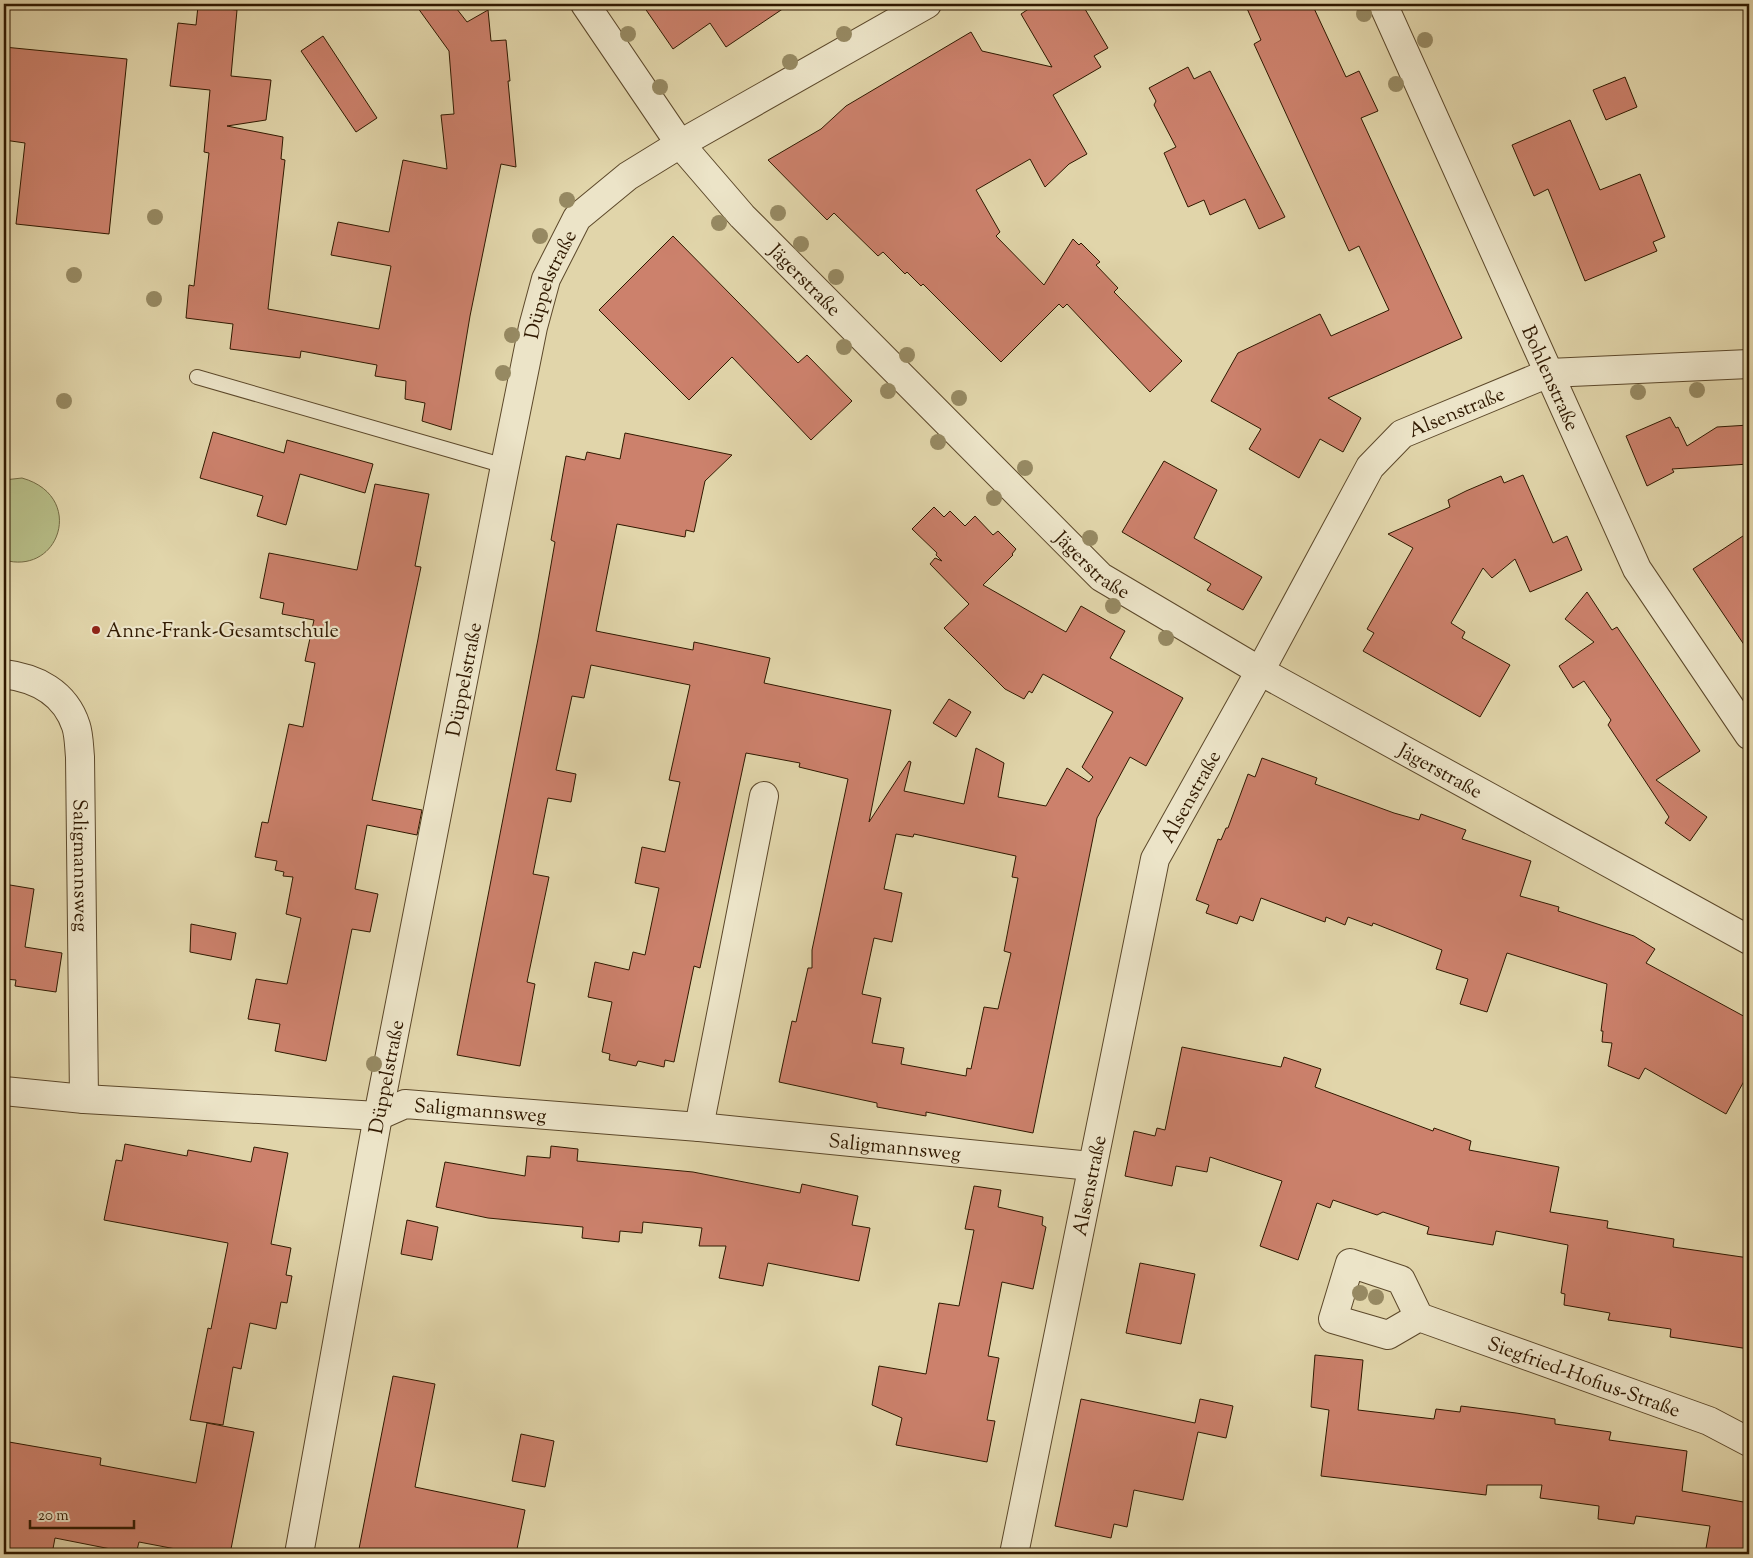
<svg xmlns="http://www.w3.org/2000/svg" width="1753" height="1558" viewBox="0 0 1753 1558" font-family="'Sorts Mill Goudy',serif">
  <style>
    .green { fill: #b6bc86; stroke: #736a43 }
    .building { fill: #cc816c; stroke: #301900; fill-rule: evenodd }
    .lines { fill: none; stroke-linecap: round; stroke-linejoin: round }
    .lane-casing { stroke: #5c482a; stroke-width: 16 }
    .street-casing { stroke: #5c482a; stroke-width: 30 }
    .lane { stroke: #ece4c8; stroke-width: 14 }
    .street { stroke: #ece4c8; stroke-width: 28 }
    .tree { fill: #968962 }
    .poi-dot { fill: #8f2418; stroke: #ece4c8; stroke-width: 2 }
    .labels { text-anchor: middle; stroke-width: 4.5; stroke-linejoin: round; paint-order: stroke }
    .street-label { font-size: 20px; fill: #301900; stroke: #ece4c8 }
    .poi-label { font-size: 20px; fill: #301900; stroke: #ece4c8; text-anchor: start }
  </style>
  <rect width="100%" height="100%" fill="#e1d5aa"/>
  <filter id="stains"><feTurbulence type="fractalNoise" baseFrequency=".004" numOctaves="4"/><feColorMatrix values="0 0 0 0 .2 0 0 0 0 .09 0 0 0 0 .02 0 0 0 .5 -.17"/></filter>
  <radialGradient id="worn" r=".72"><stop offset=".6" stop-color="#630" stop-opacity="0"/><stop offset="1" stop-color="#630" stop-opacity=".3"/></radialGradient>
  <path class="green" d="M 22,478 C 86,496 60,576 4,560 L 4,480 Z"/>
  <g class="building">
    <path d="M 415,4 L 453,4 L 467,22 L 488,10 L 491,41 L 506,40 L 510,81 L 508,81 L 516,167 L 501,164 L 470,316 L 451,430 L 422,421 L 425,403 L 405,399 L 406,381 L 375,376 L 377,365 L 301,351 L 300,358 L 230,349 L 233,324 L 186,318 L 189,285 L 194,286 L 209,153 L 204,152 L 210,90 L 170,86 L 178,23 L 196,25 L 198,6 L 237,10 L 231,76 L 271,80 L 266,120 L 227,126 L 283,137 L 281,159 L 285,160 L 268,309 L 379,329 L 391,266 L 331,255 L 338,222 L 389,232 L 403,160 L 447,169 L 441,115 L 454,114 L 449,51 Z"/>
    <path d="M 642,4 L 790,4 L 726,47 L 710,23 L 673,49 Z"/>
    <path d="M 1036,4 L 1082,4 L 1108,48 L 1094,56 L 1101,67 L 1053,95 L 1087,154 L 1069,164 L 1045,187 L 1030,159 L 976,190 L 1000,232 L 996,236 L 1044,285 L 1073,239 L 1079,245 L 1081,243 L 1100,262 L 1096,265 L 1118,288 L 1114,292 L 1182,361 L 1150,392 L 1067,304 L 1063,308 L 1059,304 L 1001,362 L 923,284 L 921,286 L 907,272 L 905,274 L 883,252 L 878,256 L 834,213 L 827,220 L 768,160 L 821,129 L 846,106 L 971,32 L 982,51 L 1052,67 L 1021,14 Z"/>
    <path d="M 1245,4 L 1312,4 L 1346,77 L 1359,71 L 1378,111 L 1361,118 L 1462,338 L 1328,398 L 1361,418 L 1343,452 L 1320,439 L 1299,478 L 1249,449 L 1261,429 L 1211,401 L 1238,353 L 1320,314 L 1331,336 L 1389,310 L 1359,246 L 1349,251 L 1254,44 L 1261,40 Z"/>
    <path d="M 323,36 L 377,118 L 356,132 L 301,51 Z"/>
    <path d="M 4,47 L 127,59 L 109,234 L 16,224 L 25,143 L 4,140 Z"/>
    <path d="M 1188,67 L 1194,79 L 1210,71 L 1285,217 L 1259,229 L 1245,199 L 1210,215 L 1204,200 L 1188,207 L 1164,153 L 1176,147 L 1154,105 L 1156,101 L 1149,88 Z"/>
    <path d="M 1625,77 L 1637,107 L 1606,120 L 1593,90 Z"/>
    <path d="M 1570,120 L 1600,190 L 1640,174 L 1665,237 L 1653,242 L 1657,251 L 1585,281 L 1548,189 L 1534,196 L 1512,145 Z"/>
    <path d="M 673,236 L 798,363 L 807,355 L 852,401 L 811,440 L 732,357 L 689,400 L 599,310 Z"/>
    <path d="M 1670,417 L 1676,428 L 1678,427 L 1687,446 L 1717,427 L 1749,425 L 1749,464 L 1672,469 L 1674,472 L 1647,486 L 1626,436 Z"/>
    <path d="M 213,432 L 284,453 L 287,440 L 373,464 L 365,493 L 300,474 L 286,525 L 257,516 L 263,496 L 200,478 Z"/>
    <path d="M 625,433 L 732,455 L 705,481 L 694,532 L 686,530 L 685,537 L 617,524 L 596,631 L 693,650 L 694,642 L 770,658 L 764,683 L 891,710 L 869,822 L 909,761 L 911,762 L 904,791 L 964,804 L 976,748 L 1004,763 L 998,797 L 1046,806 L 1067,768 L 1089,782 L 1093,777 L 1082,767 L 1113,712 L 1043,674 L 1032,693 L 1029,691 L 1024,699 L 1005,689 L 944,628 L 969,604 L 930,564 L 935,558 L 942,561 L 936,555 L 937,553 L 912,529 L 934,507 L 944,517 L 950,511 L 965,526 L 975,516 L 993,535 L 998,531 L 1016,549 L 1012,554 L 1013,555 L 983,585 L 1066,632 L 1081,606 L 1125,631 L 1110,658 L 1183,698 L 1146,766 L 1130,757 L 1097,818 L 1033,1133 L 926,1112 L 926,1116 L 877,1107 L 877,1103 L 779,1082 L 792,1021 L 796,1022 L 808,968 L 812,968 L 812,950 L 848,779 L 799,767 L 800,763 L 746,753 L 700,968 L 694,966 L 674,1062 L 665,1060 L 664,1067 L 638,1061 L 636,1066 L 609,1060 L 610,1054 L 602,1052 L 612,1002 L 588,997 L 595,962 L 629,970 L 633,952 L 645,955 L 659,888 L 635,883 L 642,847 L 665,852 L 680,782 L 669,780 L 690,685 L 591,665 L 584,698 L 572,696 L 556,770 L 576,774 L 571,802 L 548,798 L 533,874 L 549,877 L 527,982 L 535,984 L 520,1066 L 457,1055 L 538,639 L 555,542 L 551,540 L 566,456 L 585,460 L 587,452 L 620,459 ZM 896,834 L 913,837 L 914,834 L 1016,856 L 1012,877 L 1018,878 L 1004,951 L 1011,953 L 998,1009 L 984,1007 L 971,1069 L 967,1068 L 966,1076 L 901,1064 L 904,1048 L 872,1043 L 881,998 L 862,994 L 874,938 L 892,942 L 902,893 L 884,889 Z"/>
    <path d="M 1164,461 L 1217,490 L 1194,538 L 1262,577 L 1243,610 L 1207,590 L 1211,584 L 1122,532 Z"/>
    <path d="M 1523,475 L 1553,543 L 1567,536 L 1582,570 L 1530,592 L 1515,559 L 1492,578 L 1483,568 L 1451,623 L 1465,632 L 1462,638 L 1510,665 L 1480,717 L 1363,651 L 1374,633 L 1367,629 L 1413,548 L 1388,534 L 1450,507 L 1448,500 L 1466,491 L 1501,476 L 1504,483 Z"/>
    <path d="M 375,484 L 429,494 L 415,566 L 421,567 L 372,800 L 422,810 L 417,835 L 367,825 L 355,889 L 378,894 L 370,932 L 352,929 L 326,1061 L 275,1051 L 280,1024 L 248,1019 L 256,979 L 287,984 L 301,918 L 286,914 L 293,877 L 283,876 L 284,872 L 275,870 L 277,861 L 255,857 L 262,822 L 268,823 L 289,724 L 303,727 L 315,663 L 305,661 L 314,620 L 282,614 L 284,603 L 260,598 L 269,553 L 357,570 Z"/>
    <path d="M 1749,532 L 1749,652 L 1693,569 Z"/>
    <path d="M 1587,592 L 1612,630 L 1617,627 L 1700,751 L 1656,780 L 1707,817 L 1690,841 L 1665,823 L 1669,817 L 1608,725 L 1611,720 L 1584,681 L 1573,688 L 1559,666 L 1594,642 L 1565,619 Z"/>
    <path d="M 949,699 L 971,712 L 956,737 L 933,723 Z"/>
    <path d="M 1262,758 L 1317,778 L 1315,784 L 1394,813 L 1419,820 L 1421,814 L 1466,830 L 1462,839 L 1531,861 L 1520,896 L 1559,907 L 1558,911 L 1634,936 L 1655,949 L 1646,963 L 1749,1019 L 1749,1072 L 1726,1114 L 1645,1068 L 1639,1079 L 1608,1066 L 1612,1043 L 1602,1042 L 1603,1031 L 1601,1031 L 1607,984 L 1507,953 L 1487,1012 L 1460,1004 L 1468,979 L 1436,969 L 1442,950 L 1373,923 L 1372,926 L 1348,917 L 1345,925 L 1326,917 L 1325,922 L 1261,898 L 1253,921 L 1240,916 L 1237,924 L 1206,913 L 1209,905 L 1196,900 L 1218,839 L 1221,840 L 1226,828 L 1228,828 L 1248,774 L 1255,777 Z"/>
    <path d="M 4,884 L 34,889 L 25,947 L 62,953 L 56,992 L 15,986 L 16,980 L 4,979 Z"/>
    <path d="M 191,924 L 236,933 L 231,960 L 190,952 Z"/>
    <path d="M 1182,1047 L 1281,1067 L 1284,1057 L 1321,1069 L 1315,1087 L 1433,1131 L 1434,1128 L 1471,1141 L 1469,1150 L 1559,1167 L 1550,1212 L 1608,1221 L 1607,1228 L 1674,1239 L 1673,1247 L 1749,1258 L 1749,1349 L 1670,1337 L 1671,1329 L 1608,1320 L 1610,1313 L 1564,1305 L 1565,1294 L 1561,1293 L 1568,1245 L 1496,1231 L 1493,1245 L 1427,1234 L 1429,1227 L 1383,1212 L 1377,1215 L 1333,1200 L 1330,1208 L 1317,1203 L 1298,1260 L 1260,1246 L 1282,1181 L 1210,1157 L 1207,1172 L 1176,1166 L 1172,1186 L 1125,1176 L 1134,1131 L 1155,1136 L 1157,1128 L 1165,1130 Z"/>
    <path d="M 125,1144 L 187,1156 L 188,1150 L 251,1162 L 254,1147 L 288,1153 L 271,1244 L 291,1248 L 286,1275 L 292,1276 L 287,1303 L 281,1302 L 276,1329 L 250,1323 L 241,1369 L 233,1367 L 223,1425 L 190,1420 L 208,1328 L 211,1329 L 228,1243 L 104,1220 L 116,1160 L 122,1161 Z"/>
    <path d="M 551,1146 L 578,1149 L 577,1161 L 693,1172 L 800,1193 L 802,1184 L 858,1196 L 852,1225 L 870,1228 L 859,1281 L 768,1263 L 763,1286 L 719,1278 L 726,1246 L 699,1246 L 702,1228 L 643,1222 L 642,1233 L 620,1231 L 619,1242 L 582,1238 L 583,1227 L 488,1218 L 436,1207 L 445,1162 L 525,1176 L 527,1156 L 550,1158 Z"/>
    <path d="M 974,1186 L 1001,1190 L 998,1207 L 1043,1217 L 1042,1225 L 1046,1227 L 1033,1289 L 1002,1282 L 988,1356 L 999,1358 L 987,1420 L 995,1421 L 987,1462 L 896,1445 L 902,1418 L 872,1405 L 879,1366 L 926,1374 L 939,1303 L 959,1306 L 974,1230 L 965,1229 Z"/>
    <path d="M 407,1220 L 438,1227 L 432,1260 L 401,1254 Z"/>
    <path d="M 1140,1263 L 1195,1274 L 1181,1344 L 1126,1333 Z"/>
    <path d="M 1315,1355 L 1363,1360 L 1358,1410 L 1434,1419 L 1436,1409 L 1460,1412 L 1461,1406 L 1516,1413 L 1555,1419 L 1555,1424 L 1611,1432 L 1609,1440 L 1687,1451 L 1682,1491 L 1749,1503 L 1749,1554 L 1705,1554 L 1710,1526 L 1636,1516 L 1634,1524 L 1598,1519 L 1599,1506 L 1540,1498 L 1542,1485 L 1487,1485 L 1486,1495 L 1321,1476 L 1329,1410 L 1311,1407 Z"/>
    <path d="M 393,1376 L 435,1384 L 415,1487 L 525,1510 L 516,1554 L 358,1554 Z"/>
    <path d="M 1081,1399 L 1195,1423 L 1200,1399 L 1233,1406 L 1226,1438 L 1198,1432 L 1183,1500 L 1134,1490 L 1127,1527 L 1114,1524 L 1111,1538 L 1055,1526 Z"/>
    <path d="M 207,1423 L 254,1432 L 230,1554 L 202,1554 L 139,1542 L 136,1554 L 55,1538 L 52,1554 L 17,1554 L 4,1552 L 4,1445 L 8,1446 L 9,1442 L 101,1458 L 100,1465 L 196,1483 Z"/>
    <path d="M 521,1434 L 554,1441 L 545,1487 L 512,1481 Z"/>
  </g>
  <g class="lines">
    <defs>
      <path id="lane" d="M 197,377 L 505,466"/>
      <g id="street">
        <path id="s1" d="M 585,4 L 680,144 L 742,216 L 1101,577 L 1260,671 L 1749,940"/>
        <path id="s2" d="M 1383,4 L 1637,569 L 1749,735"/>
        <path id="s3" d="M 4,674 C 36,678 65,692 76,726 C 79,735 79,747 80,757 L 84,1099"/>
        <path id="s4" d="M 4,1091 L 84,1099 L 378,1116 L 405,1104 L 699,1127 L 1091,1166"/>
        <path d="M 699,1127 L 764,796"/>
        <path id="s5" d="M 1419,1317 L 1388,1335 L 1333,1319 L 1350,1263 L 1401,1280 L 1419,1317 L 1709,1421 L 1749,1442"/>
        <path id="s6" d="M 299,1554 L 378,1116 L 505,466 L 533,327 L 546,279 L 577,218 L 628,176 L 680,144 L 927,4"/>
        <path id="s7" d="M 1014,1554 L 1155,859 L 1260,671 L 1370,467 L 1402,434 L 1549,373 L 1749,364"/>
      </g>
    </defs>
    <use href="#lane" class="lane-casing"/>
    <use href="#street" class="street-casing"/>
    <use href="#lane" class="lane"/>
    <use href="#street" class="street"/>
  </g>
  <g class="tree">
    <circle cx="1364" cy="14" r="8"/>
    <circle cx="628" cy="34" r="8"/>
    <circle cx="844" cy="34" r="8"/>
    <circle cx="1425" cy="40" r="8"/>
    <circle cx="790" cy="62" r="8"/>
    <circle cx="1396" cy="84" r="8"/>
    <circle cx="660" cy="87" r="8"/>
    <circle cx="567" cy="200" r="8"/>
    <circle cx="778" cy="213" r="8"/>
    <circle cx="155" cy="217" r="8"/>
    <circle cx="719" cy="223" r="8"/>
    <circle cx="540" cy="236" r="8"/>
    <circle cx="801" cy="244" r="8"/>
    <circle cx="74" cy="275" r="8"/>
    <circle cx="836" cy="277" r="8"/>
    <circle cx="154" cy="299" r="8"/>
    <circle cx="512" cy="335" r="8"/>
    <circle cx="844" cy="347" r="8"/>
    <circle cx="907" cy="355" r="8"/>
    <circle cx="503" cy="373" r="8"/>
    <circle cx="1697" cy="390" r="8"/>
    <circle cx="888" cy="391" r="8"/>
    <circle cx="1638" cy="392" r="8"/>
    <circle cx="959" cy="398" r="8"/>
    <circle cx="64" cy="401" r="8"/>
    <circle cx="938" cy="442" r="8"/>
    <circle cx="1025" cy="468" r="8"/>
    <circle cx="994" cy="498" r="8"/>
    <circle cx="1090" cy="538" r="8"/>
    <circle cx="1113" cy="606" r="8"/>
    <circle cx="1166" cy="638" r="8"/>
    <circle cx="374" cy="1064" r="8"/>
    <circle cx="1360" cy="1293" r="8"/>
    <circle cx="1376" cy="1297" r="8"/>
  </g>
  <circle class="poi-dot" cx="96" cy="630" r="5"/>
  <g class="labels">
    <g class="street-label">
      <text dy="7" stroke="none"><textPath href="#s1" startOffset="354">Jägerstraße</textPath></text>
      <text dy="7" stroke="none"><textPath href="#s6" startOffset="1295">Düppelstraße</textPath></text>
      <text dy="7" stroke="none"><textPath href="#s2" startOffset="410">Bohlenstraße</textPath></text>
      <text dy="7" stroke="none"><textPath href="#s7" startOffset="1261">Alsenstraße</textPath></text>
      <text dy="7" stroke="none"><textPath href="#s1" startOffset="759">Jägerstraße</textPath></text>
      <text dy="7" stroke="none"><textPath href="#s6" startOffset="890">Düppelstraße</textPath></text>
      <text dy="7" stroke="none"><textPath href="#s1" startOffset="1164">Jägerstraße</textPath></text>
      <text dy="7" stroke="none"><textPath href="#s7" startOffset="781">Alsenstraße</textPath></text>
      <text dy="7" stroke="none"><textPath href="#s3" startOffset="234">Saligmannsweg</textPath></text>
      <text dy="7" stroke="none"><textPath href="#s6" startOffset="485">Düppelstraße</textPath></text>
      <text dy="7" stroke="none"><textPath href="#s4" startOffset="480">Saligmannsweg</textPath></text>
      <text dy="7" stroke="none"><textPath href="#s4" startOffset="896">Saligmannsweg</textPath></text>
      <text dy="7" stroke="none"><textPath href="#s7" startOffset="376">Alsenstraße</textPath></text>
      <text dy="7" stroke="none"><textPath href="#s5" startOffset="422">Siegfried-Hofius-Straße</textPath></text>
    </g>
    <g class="poi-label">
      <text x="106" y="637">Anne-Frank-Gesamtschule</text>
    </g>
  </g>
  <rect width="1753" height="1558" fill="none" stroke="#e1d5aa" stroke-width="20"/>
  <rect x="5" y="5" width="1743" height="1548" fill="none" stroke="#301900" stroke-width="2.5"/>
  <rect x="10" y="10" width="1733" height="1538" fill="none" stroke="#301900"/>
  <path d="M30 1520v8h104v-8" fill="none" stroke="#301900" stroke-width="2.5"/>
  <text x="38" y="1520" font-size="15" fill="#301900" stroke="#ece4c8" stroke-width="4" paint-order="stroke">20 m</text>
  <rect width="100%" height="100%" filter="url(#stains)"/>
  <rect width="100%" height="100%" fill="url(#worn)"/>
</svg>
